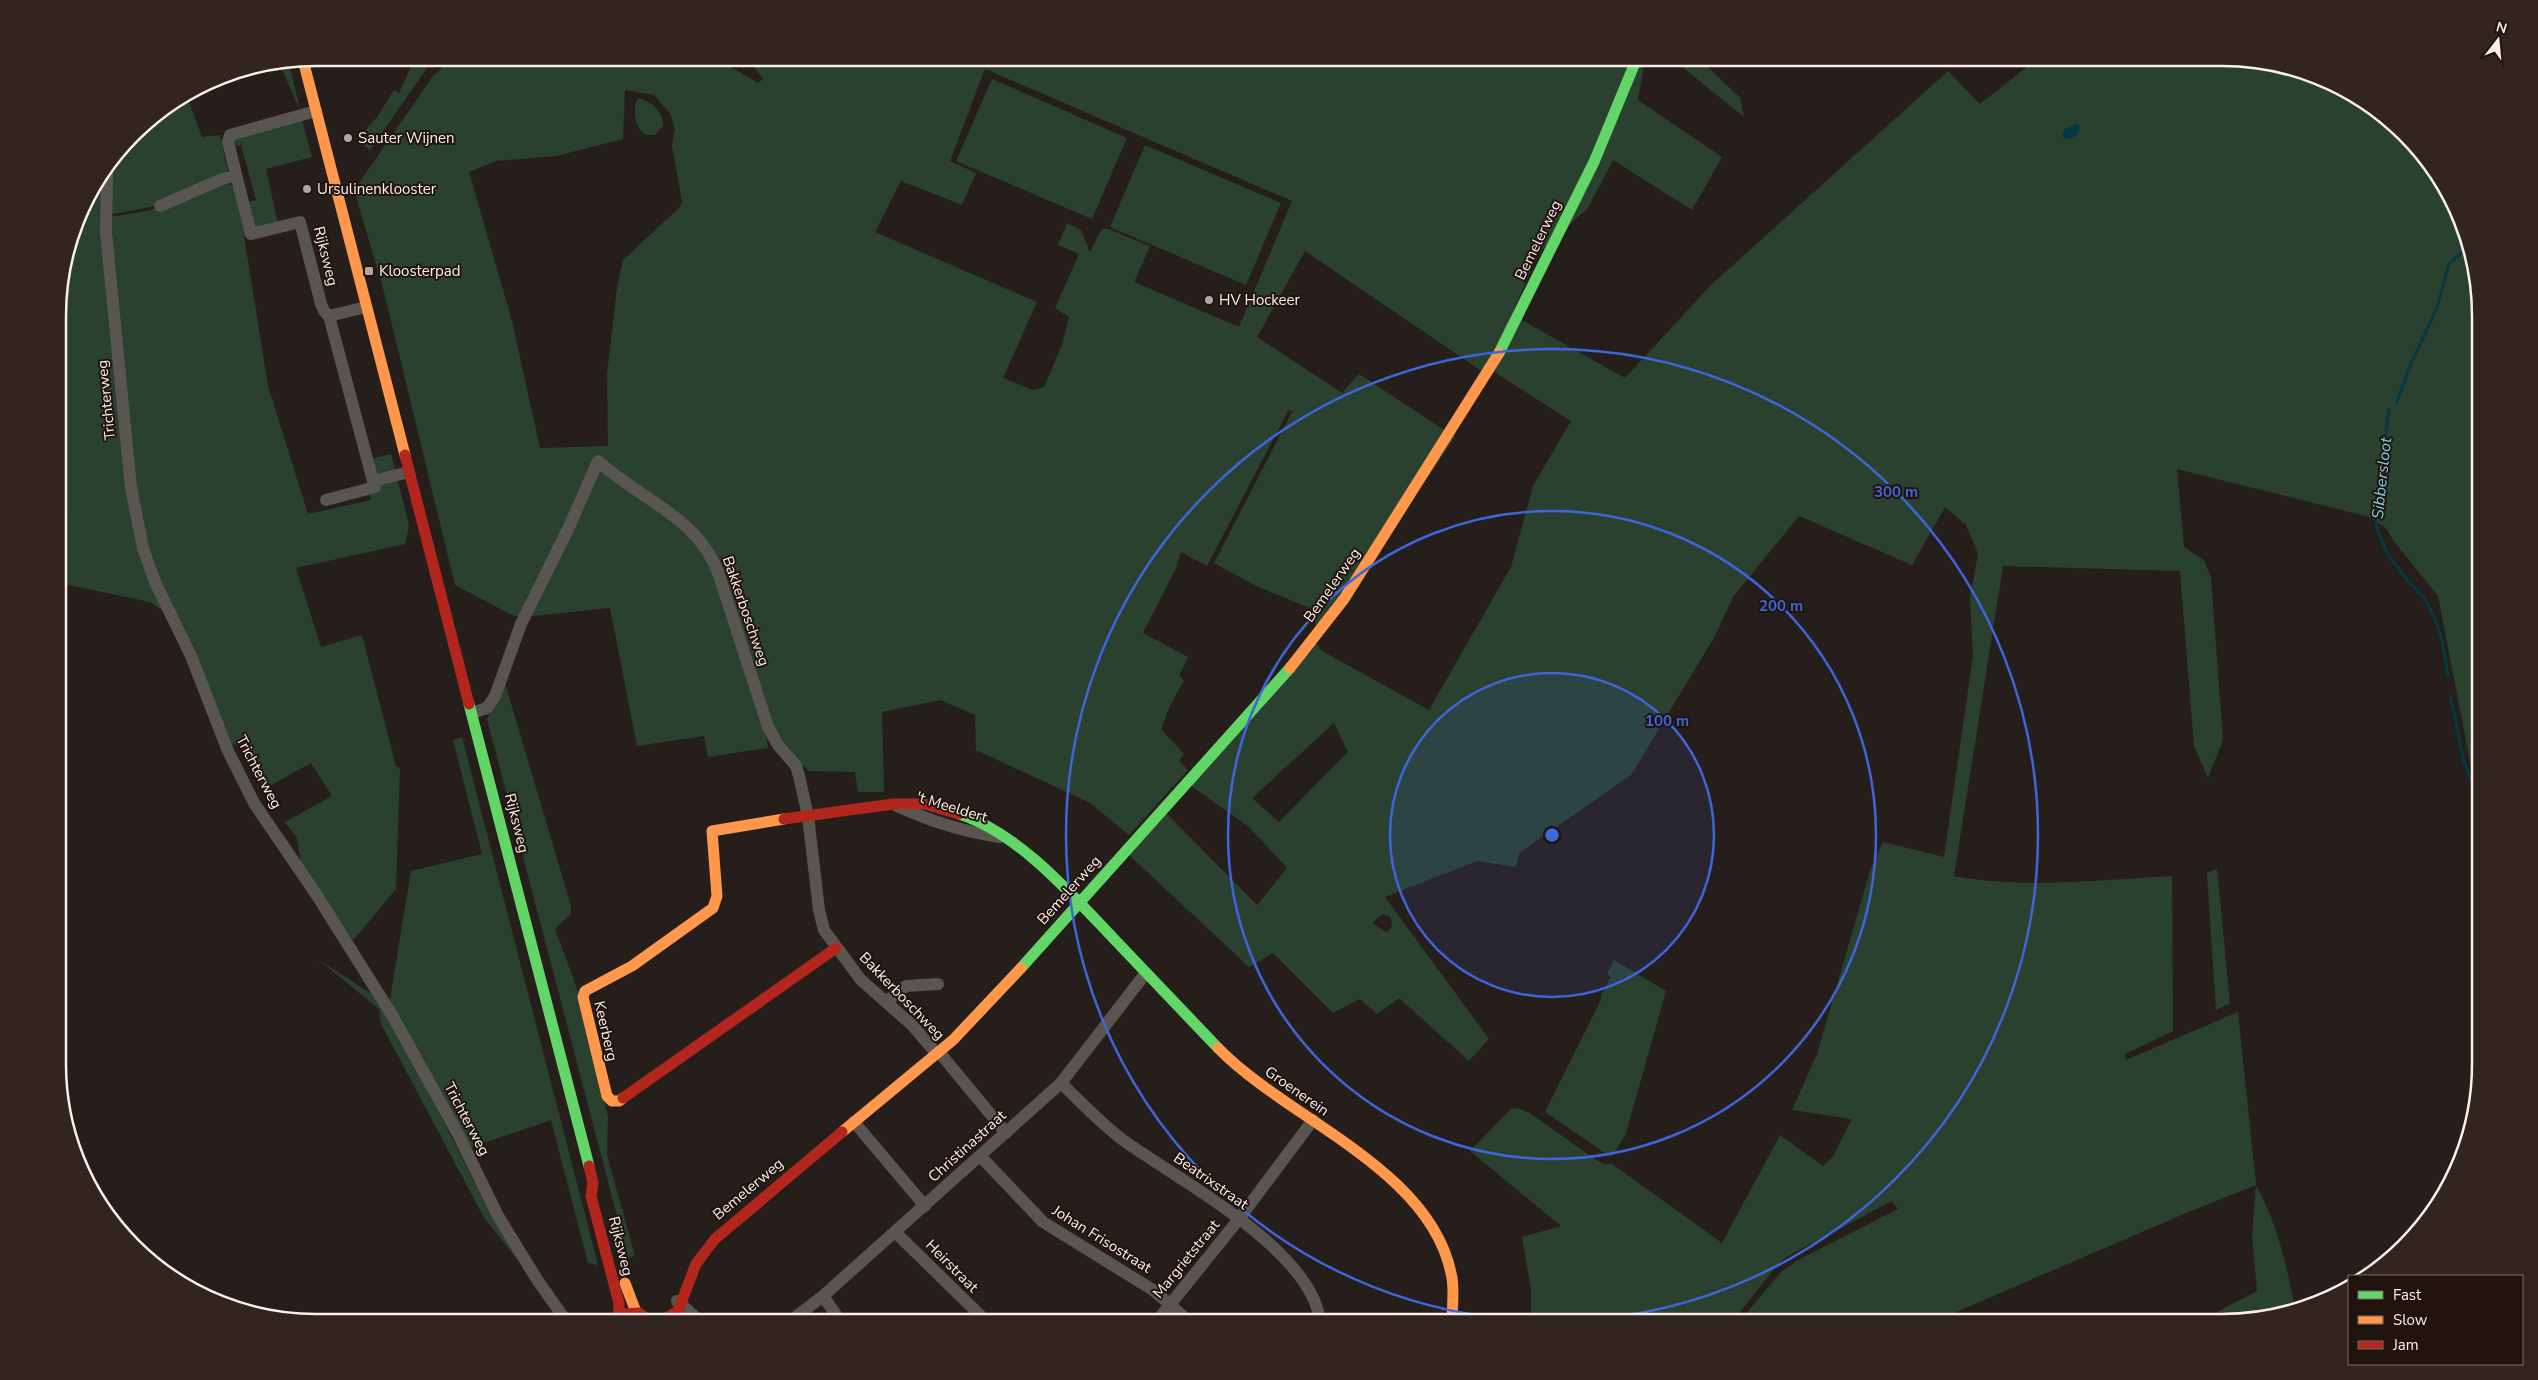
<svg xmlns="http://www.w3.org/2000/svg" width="2538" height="1380" viewBox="0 0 2538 1380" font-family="'Nunito Sans',sans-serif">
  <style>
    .green { fill: #2a412f; fill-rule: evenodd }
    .water { fill: #043a43 }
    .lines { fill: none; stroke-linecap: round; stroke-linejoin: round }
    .stream { stroke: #043a43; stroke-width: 3 }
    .street { stroke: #595651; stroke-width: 12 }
    .fast { stroke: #63d668; stroke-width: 11 }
    .slow { stroke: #ff974d; stroke-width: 11 }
    .jam { stroke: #b3261e; stroke-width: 11 }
    .ring { fill: none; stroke: #3e66db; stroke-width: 2.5 }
    .poi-dot { fill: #b0a6a2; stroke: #21130d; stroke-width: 2 }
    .labels { text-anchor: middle; stroke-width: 4; stroke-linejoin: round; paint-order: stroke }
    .poi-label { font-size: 15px; fill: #faefeb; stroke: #21130d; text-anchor: start }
    .street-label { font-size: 15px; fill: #faefeb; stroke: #21130d }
    .water-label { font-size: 16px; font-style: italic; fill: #79d0e2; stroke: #21130d }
    .rim { fill: none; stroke: #faefeb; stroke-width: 2.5 }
    .centre { fill: #3e66db; stroke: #21130d; stroke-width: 2.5 }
    .ring-label { font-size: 15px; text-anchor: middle; font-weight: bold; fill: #3e66db; stroke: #21130d; stroke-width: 4; stroke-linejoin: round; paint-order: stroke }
  </style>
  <rect width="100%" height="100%" fill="#261e1b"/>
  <g class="green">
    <path d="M 415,58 L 434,58 L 370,150 L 363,145 L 365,142 L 359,137 L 377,117 L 394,90 L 399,93 Z"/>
    <path d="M 452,58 L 709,58 C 730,65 739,72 758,83 L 763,79 L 747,58 L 1645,58 L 1638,100 L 1722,157 L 1692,210 L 1613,160 L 1588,208 L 1539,252 L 1486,374 L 1305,251 L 1257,337 L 1342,393 L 1359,374 L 1455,437 L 1316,643 L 1322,651 L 1429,710 L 1511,567 L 1533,486 L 1571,421 L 1494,372 L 1522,320 L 1625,378 L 1711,285 L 1948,71 L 1980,104 L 2038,58 L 2222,58 L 2289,66 L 2337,84 L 2393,122 L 2437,172 L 2467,232 L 2478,282 L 2480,813 L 2438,596 L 2393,540 L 2386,528 L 2370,517 L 2177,469 L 2184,547 L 2204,560 L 2211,578 L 2223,740 L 2208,778 L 2194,746 L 2180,571 L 2003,566 L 1954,876 C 2020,889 2104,880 2172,876 L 2173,1031 L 2125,1054 L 2126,1060 L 2238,1012 L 2256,1185 C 2277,1223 2288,1269 2295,1311 L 2239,1322 L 2198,1322 L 2257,1291 L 2252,1235 L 2256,1185 L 2186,1213 L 1933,1322 L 1739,1322 L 1781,1272 L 1798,1260 L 1898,1209 L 1892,1201 L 1786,1257 L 1777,1265 L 1732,1322 L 1574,1322 L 1568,1318 L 1531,1318 L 1531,1289 L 1522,1237 L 1561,1226 L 1470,1151 L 1511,1109 L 1518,1108 L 1530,1113 L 1596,1160 L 1604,1164 L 1612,1164 L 1722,1243 L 1780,1135 L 1823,1166 L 1833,1156 L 1852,1119 L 1792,1110 L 1817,1054 L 1870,871 L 1883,842 L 1944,857 L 1973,656 L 1970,597 L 1978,554 L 1966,525 L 1945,507 L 1912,565 L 1799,516 L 1733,597 L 1714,638 L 1631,775 L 1519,853 L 1516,867 L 1477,861 L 1385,897 L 1489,1039 L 1469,1061 L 1399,998 L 1377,1014 L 1360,999 L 1333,1013 L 1273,953 L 1249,967 L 1129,855 L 1166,813 L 1257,905 L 1287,868 L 1249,827 L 1190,785 L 1316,643 L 1315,605 L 1312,609 L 1256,586 L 1214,563 L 1293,410 L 1288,411 L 1207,566 L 1181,552 L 1176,568 L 1143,633 L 1188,657 L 1179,676 L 1184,680 L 1169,708 L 1161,729 L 1184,754 L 1179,761 L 1188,770 L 1129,835 L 1090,803 L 976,750 L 975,715 L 940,700 L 882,712 L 884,792 L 858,792 L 855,772 L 809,771 L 766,733 L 768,748 L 708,757 L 704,736 L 637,746 L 610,608 L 533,616 L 514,616 L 455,585 L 383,288 L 354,190 L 433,76 ZM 985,69 L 1292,201 L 1239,327 L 1134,282 L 1150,246 L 1105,228 L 1100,232 L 1090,252 L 1081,230 L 1067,223 L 1058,245 L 1079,254 L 1055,308 L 1069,317 L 1062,345 L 1044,387 L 1033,390 L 1003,378 L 1037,302 L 875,232 L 901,181 L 962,205 L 976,173 L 950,161 ZM 625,90 L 654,95 L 670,113 L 675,129 L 672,145 L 682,202 L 680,207 L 623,260 L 617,288 L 607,375 L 608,446 L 540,448 L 512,321 L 469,172 L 496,161 L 556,156 L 623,139 ZM 1334,723 L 1348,752 L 1279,822 L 1252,798 ZM 1383,914 L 1390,917 L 1392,922 L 1391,929 L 1386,932 L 1374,924 L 1373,922 Z"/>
    <path d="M 1671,58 L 1699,58 L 1740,98 L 1744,117 Z"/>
    <path d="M 289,63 L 299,105 L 299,108 L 280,65 Z"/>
    <path d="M 992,79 L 1127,138 L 1092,219 L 956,161 Z"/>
    <path d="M 187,96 L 202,137 L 220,135 L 228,171 L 160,205 L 109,215 L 108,170 L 145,122 Z"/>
    <path d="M 638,98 C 651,101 664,112 663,126 L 655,135 L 646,135 C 635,129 632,109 638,98 Z"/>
    <path d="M 302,120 L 312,157 L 266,169 L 278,224 L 253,231 L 245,203 L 256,200 L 241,145 L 233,146 L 234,139 Z"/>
    <path d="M 1145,145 L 1281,203 L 1246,285 L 1110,227 Z"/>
    <path d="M 100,181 L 101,192 L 111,217 L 151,210 L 217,183 L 233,185 L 247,235 L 244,236 L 268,386 L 308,514 L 371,500 L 363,461 L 391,454 L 409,525 L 405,544 L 296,568 L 321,647 L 362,635 L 396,766 L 400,768 L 396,889 L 350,944 L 301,863 L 297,838 L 285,822 L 332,796 L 311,763 L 264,789 L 239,746 L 228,743 L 141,558 L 162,610 L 150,602 L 59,583 L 58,299 L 84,201 Z"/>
    <path d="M 505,683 L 571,906 L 571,914 L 555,929 L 580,997 L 608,1117 L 607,1155 L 635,1256 L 628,1258 L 487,719 Z"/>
    <path d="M 462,737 L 598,1265 L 588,1263 L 551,1120 L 469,1148 L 389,1005 L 411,871 L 482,854 L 453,740 Z"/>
    <path d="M 2217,869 L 2230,1003 L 2216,1010 L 2207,873 Z"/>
    <path d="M 319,960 L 375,996 L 424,1083 L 490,1213 L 522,1266 L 483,1216 L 381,1024 L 379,1009 Z"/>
    <path d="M 1614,960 L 1666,991 L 1626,1133 L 1614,1154 L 1608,1155 L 1545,1112 L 1601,1000 L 1601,995 L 1611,977 L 1607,974 Z"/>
  </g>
  <path class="water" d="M 2075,124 L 2079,125 L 2080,129 C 2078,135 2071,141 2064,139 L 2062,135 L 2065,129 Z"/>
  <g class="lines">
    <g class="stream">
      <path d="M 2397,402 L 2410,366 L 2437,308 L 2449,264 L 2470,245"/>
      <path d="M 2389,409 L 2375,517 C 2380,547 2391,560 2410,583 C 2415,588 2422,594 2425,600 C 2441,626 2444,647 2448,676"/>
      <path d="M 2451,698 L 2464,762 L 2480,802"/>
    </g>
    <g class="street">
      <path d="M 316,111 L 230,135 L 228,142 L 251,234 L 300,222 L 321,304 L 324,311 L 329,316 L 373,481 L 409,472"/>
      <path d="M 107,172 L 106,232 L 131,488 L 143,548 L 155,582 L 191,656 L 228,751 L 254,803 L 316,894 L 392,1015 L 458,1134 L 498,1216 L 538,1281 L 567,1322"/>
      <path d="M 160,206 L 222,179 L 236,176"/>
      <path d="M 329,316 L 366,307"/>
      <path d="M 326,500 L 375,487 L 373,481"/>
      <path d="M 472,713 L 487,708 L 495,696 L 521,624 L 569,527 L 598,461 C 639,499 699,517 719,575 L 768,727 L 778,745 L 796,766 L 799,776 L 808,816 L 819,910 L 824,930 L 861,980 L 912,1025 L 937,1054"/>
      <path d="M 897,806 C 930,821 964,832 1000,837"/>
      <path d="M 886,1002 L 906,986 L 938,984"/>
      <path d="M 939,1052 L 1006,1133"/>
      <path d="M 1061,1083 C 1081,1102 1101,1124 1123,1140 C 1178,1180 1313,1250 1320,1322"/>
      <path d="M 854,1122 L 925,1206"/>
      <path d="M 981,1157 L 1043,1222 L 1153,1290 L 1190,1322"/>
      <path d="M 895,1232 L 987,1322"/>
      <path d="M 823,1296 L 841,1322"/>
      <path d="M 677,1301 L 701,1322"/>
      <path d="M 789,1322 L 823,1296 L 1061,1083 L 1145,974"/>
      <path d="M 1156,1322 L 1239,1219 L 1313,1120"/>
    </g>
    <g class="fast">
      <path d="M 1499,353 L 1594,162 L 1637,58"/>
      <path d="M 469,704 L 589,1166"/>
      <path d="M 959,814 C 1019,833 1072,895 1115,940 C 1149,976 1184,1012 1218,1048"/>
      <path d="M 1021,968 L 1290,668"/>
    </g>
    <g class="slow">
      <path d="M 303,60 L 405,455"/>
      <path d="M 1290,668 L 1344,599 L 1499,353"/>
      <path d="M 1218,1048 C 1287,1119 1429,1168 1451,1273 C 1455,1288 1452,1306 1452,1322"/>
      <path d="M 623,1098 L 619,1101 L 612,1101 L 607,1096 L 583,997 L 585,991 L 632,966 L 713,908 L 717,896 L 712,831 L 784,819"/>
      <path d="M 842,1132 L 953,1040 L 1021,968"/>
      <path d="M 625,1283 L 636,1312"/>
    </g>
    <g class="jam">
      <path d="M 405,455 L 469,704"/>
      <path d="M 784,819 L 893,804 L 925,804 L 959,814"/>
      <path d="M 623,1098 L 836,948"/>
      <path d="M 589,1166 L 593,1183 L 591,1196 L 619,1303 L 619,1317"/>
      <path d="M 624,1314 L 639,1313 L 651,1322"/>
      <path d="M 660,1322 L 678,1311 L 696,1264 L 715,1239 L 842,1132"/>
    </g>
  </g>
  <circle cx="1552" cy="835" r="162" fill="#3e66db" fill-opacity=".12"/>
  <g class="ring">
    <circle cx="1552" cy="835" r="162"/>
    <circle cx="1552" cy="835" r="324"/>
    <circle cx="1552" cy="835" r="486"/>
  </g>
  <g class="poi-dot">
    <circle cx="348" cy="138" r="5"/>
    <circle cx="307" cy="189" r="5"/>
    <rect x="364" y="266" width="10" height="10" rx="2.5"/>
    <circle cx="1209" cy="300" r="5"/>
  </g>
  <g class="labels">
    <g class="poi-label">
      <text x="358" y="143">Sauter Wijnen</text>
      <text x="317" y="194">Ursulinenklooster</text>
      <text x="379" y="276">Kloosterpad</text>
      <text x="1219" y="305">HV Hockeer</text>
    </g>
    <g class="street-label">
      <text transform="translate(1538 240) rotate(-64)" y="5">Bemelerweg</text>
      <text transform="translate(326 256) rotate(76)" y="5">Rijksweg</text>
      <text transform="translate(106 400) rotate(-96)" y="5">Trichterweg</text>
      <text transform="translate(1332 585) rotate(-55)" y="5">Bemelerweg</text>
      <text transform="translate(746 611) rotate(71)" y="5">Bakkerboschweg</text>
      <text transform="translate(259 772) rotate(62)" y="5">Trichterweg</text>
      <text transform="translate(952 807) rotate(17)" y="5">'t Meeldert</text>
      <text transform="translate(517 823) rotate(76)" y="5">Rijksweg</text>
      <text transform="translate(1069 890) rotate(-48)" y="5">Bemelerweg</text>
      <text transform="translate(902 996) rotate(46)" y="5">Bakkerboschweg</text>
      <text transform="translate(606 1031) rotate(77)" y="5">Keerberg</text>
      <text transform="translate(1297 1091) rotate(35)" y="5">Groenerein</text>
      <text transform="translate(467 1119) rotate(62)" y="5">Trichterweg</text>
      <text transform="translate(967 1146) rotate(-42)" y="5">Christinastraat</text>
      <text transform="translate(1211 1181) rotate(35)" y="5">Beatrixstraat</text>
      <text transform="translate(748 1189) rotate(-40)" y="5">Bemelerweg</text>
      <text transform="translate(1102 1239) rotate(32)" y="5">Johan Frisostraat</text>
      <text transform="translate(621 1246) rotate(76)" y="5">Rijksweg</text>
      <text transform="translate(1186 1259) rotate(-51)" y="5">Margrietstraat</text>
      <text transform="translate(952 1266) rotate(45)" y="5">Heirstraat</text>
    </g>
    <g class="water-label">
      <text transform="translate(2381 478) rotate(-84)" y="6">Sibbersloot</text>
    </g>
  </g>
  <path d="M0 0H2538V1380H0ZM316 66H2222A250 250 0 0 1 2472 316V1064A250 250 0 0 1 2222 1314H316A250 250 0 0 1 66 1064V316A250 250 0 0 1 316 66Z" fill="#32251f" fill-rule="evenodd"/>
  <path class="rim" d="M316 66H2222A250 250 0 0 1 2472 316V1064A250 250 0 0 1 2222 1314H316A250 250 0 0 1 66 1064V316A250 250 0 0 1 316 66Z"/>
  <circle cx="1552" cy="835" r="8" class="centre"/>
  <g class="ring-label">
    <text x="1896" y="497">300 m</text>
    <text x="1781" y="611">200 m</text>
    <text x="1667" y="726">100 m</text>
  </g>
  <rect x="2348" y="1275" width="175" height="90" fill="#21130d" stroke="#786b66"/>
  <rect x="2358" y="1291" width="25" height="8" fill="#63d668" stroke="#786b66"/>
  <text x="2393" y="1300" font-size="15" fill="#faefeb">Fast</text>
  <rect x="2358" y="1316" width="25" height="8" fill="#ff974d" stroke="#786b66"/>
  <text x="2393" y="1325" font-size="15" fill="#faefeb">Slow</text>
  <rect x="2358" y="1341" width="25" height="8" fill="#b3261e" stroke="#786b66"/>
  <text x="2393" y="1350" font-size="15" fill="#faefeb">Jam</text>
  <g transform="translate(2498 40) rotate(16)" stroke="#21130d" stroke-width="4" paint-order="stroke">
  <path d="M0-4L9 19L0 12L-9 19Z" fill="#faefeb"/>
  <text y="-8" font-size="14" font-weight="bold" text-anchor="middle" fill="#faefeb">N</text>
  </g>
</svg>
